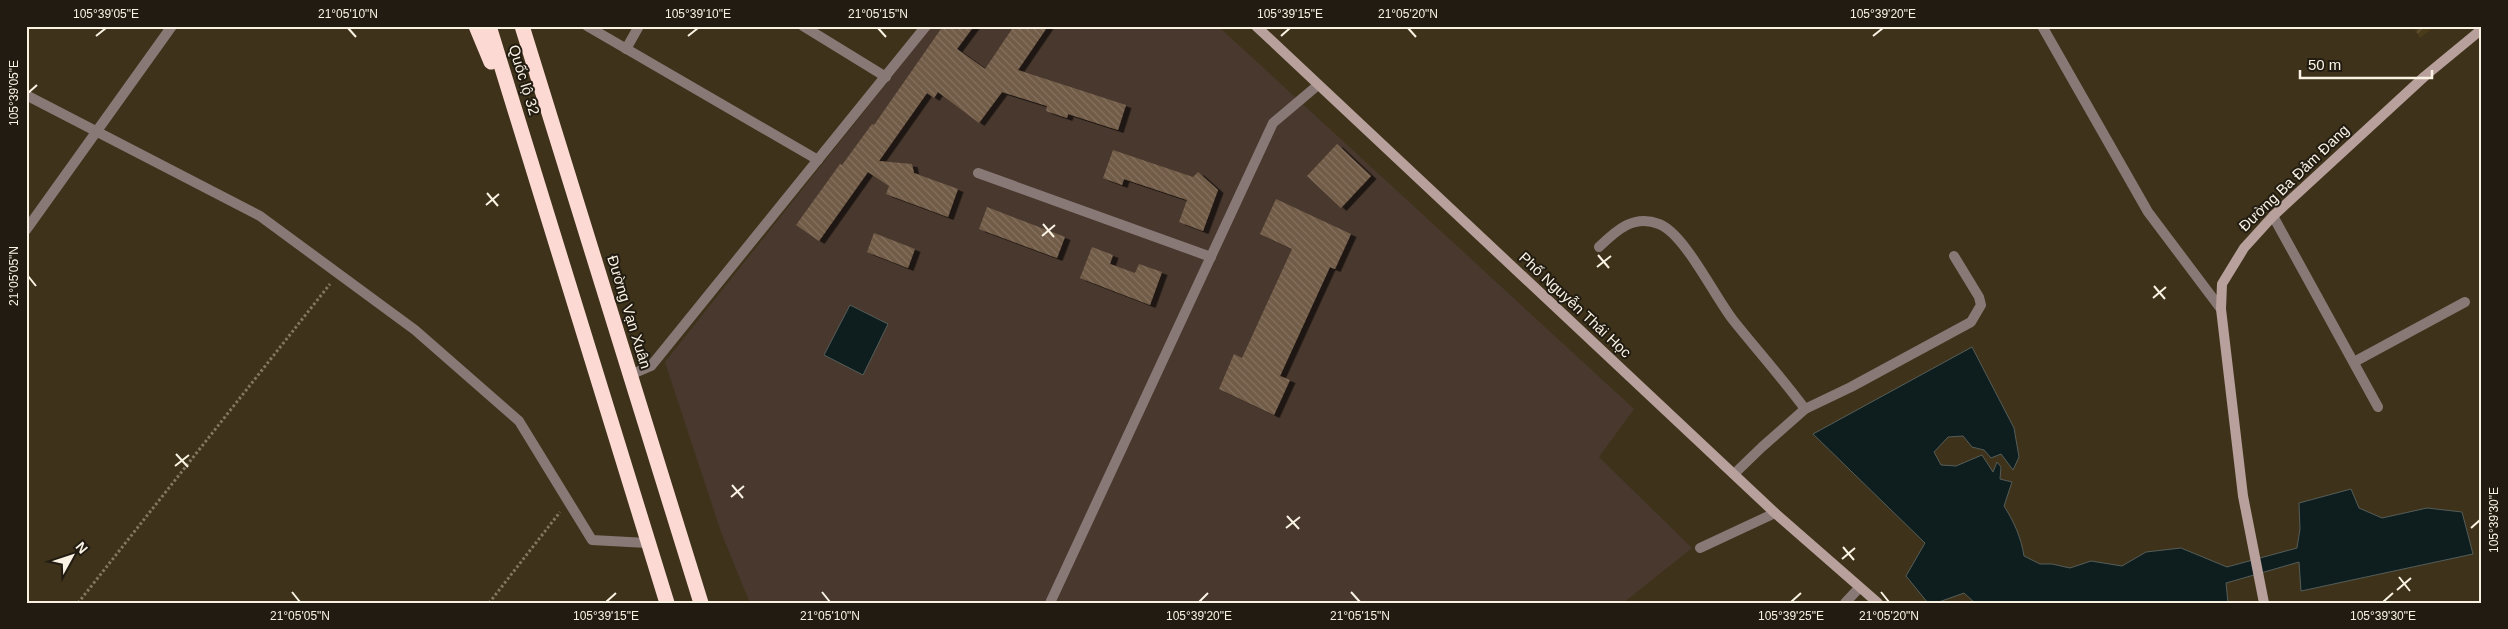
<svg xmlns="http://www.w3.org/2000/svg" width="2508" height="629" viewBox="0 0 2508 629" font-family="Helvetica,sans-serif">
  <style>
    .commercial { fill: #49382e }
    .industrial { fill: url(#industrial-furrows) }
    .water { fill: #0e1d1e; stroke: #555d59 }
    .building { fill: url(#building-back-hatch); filter: url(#shadow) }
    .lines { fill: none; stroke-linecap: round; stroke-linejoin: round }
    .path { stroke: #827863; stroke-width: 3; stroke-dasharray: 2.5 2.5; stroke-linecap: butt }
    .lane { stroke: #887977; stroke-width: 10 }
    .street { stroke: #887977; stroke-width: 10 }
    .secondary { stroke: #b8a09c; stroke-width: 10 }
    .highway { stroke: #fdd9d3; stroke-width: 15 }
    .ticks { fill: none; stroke: #faf3e4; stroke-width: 2 }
    .labels { text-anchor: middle; stroke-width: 4; stroke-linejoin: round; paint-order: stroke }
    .street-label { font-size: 15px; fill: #faf3e4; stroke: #211b11 }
    .neatline { fill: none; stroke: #faf3e4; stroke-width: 2 }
    .ticks-label { font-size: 12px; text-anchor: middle; fill: #faf3e4 }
  </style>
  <defs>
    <pattern id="industrial-furrows" width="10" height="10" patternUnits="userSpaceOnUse" patternTransform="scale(1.25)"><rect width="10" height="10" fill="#4a3b1b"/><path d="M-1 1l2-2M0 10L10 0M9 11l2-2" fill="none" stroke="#65583c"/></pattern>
    <pattern id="building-back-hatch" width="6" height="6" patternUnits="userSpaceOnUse" patternTransform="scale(1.25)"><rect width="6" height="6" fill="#715b47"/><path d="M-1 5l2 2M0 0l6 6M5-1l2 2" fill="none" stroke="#867361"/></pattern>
    <filter id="shadow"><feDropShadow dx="5.5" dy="3" stdDeviation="0" flood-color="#0009"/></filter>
  </defs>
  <rect width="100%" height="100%" fill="#3e331a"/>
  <path class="commercial" d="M 932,26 L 1218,26 L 1634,409 L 1599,457 L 1692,548 L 1623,603 L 750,603 L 721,532 L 665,362 Z"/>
  <path class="industrial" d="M 2413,26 L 2435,26 L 2420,38 Z"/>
  <g class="water">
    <path d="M 850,305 L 888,324 L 863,375 L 824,355 Z"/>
    <path d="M 1972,347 L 2014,428 L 2019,457 L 2013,470 L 2001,454 L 1991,458 L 1984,450 L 1972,447 L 1963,436 L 1948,437 L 1934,452 L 1941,465 L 1956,466 L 1982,455 L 1993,472 L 1997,462 L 2001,467 L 2000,479 L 2012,482 L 2004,506 C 2014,522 2021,537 2024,556 L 2040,564 L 2052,564 L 2070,568 L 2091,561 L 2122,566 L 2146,552 L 2181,548 L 2227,567 L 2297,548 L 2300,529 L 2299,503 L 2351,489 L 2359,508 L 2382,518 L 2427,508 L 2462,512 L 2473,554 L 2301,591 L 2299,562 L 2226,583 L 2228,603 L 1975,603 L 1964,593 L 1936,603 L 1928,603 L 1906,576 L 1925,543 L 1813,434 Z"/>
  </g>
  <g class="building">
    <path d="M 943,26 L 974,26 L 957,49 L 985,69 L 1014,26 L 1048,26 L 1018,70 L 1126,105 L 1118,130 L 1068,114 L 1067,118 L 1046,111 L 1047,106 L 1002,92 L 979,123 L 938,92 L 934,98 L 927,93 L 879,161 L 912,164 L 914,173 L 958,189 L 948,217 L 886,194 L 889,186 L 868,172 L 819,241 L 796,225 L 840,164 L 842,165 L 872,124 L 874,125 Z"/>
    <path d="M 1337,144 L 1371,176 L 1341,208 L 1307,176 Z"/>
    <path d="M 1113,150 L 1193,177 L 1198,172 L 1218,190 L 1203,231 L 1179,222 L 1187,200 L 1124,179 L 1122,185 L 1103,178 Z"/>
    <path d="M 1276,199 L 1351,234 L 1335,269 L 1330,267 L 1280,376 L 1290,380 L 1274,415 L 1219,389 L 1234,354 L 1242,358 L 1292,249 L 1260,234 Z"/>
    <path d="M 987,207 L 1065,237 L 1057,258 L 979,229 Z"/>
    <path d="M 874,233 L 915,249 L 908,268 L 867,252 Z"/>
    <path d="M 1092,247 L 1113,255 L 1110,264 L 1135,273 L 1139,264 L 1162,272 L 1150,305 L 1080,278 Z"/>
  </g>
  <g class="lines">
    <g class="path">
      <path d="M 78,603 L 330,284"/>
      <path d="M 489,603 L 560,512"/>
    </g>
    <g class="lane">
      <path d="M 978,173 L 1211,257"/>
      <path d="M 1050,603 L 1273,123 L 1318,85"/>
    </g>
    <g class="street">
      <path d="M 587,26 L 818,160"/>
      <path d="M 803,26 L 886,77"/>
      <path d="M 2042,26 L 2148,212 L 2221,309"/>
      <path d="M 626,49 L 639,26"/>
      <path d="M 26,95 L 260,216 L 415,330 L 519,421 L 592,540 L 647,543"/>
      <path d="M 2273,216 L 2378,407"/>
      <path d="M 26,230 L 172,26"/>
      <path d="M 1599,247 C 1616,231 1633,214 1659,224 C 1685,234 1714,296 1733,320 C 1757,350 1782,378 1805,409"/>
      <path d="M 2354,362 L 2465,302"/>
      <path d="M 630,375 L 651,366 L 926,26"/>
      <path d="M 1734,474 L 1762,447 L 1805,409 L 1851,387 L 1971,322 L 1981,305 L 1979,297 L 1954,256"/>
      <path d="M 1700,548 L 1775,513"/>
      <path d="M 1845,603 L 1859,588"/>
    </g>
    <g class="secondary">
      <path d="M 1256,26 L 1775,513 L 1878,603"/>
      <path d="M 2264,603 L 2243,496 L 2221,309 L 2222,284 L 2244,248 L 2273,216 L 2425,76 L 2482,29"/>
    </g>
    <g class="highway">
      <path d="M 476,26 L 491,62"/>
      <path d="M 489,26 L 667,603"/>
      <path d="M 522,26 L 701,603"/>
    </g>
  </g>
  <path class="ticks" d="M 348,28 L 356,37M 878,28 L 886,37M 1408,28 L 1416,37M 96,36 L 106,28M 688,36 L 698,28M 1281,36 L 1290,28M 1873,36 L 1883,28M 28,93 L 37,85M 487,193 L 498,206M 486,205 L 499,194M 1043,224 L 1054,237M 1042,236 L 1055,225M 1598,255 L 1609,268M 1597,267 L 1611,256M 28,276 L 36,286M 2154,286 L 2165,299M 2153,298 L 2166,287M 176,454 L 188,467M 175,466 L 189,455M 732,485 L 743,498M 731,497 L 744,486M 1287,516 L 1299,529M 1286,528 L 1300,517M 2471,528 L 2480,520M 1843,547 L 1854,560M 1842,559 L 1855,548M 2399,577 L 2410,591M 2397,590 L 2411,578M 292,592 L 300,602M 822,592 L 830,602M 1351,592 L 1360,602M 1881,592 L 1889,602M 606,602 L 616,593M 1199,602 L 1208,593M 1791,602 L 1801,593M 2383,602 L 2393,593"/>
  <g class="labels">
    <g class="street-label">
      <text transform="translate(524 80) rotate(73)" y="5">Quốc lộ 32</text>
      <text transform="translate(2294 178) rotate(-44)" y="5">Đường Ba Đảm Đang</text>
      <text transform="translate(1575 305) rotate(43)" y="5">Phố Nguyễn Thái Học</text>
      <text transform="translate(629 312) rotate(73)" y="5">Đường Vạn Xuân</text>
    </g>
  </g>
  <rect width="2508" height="629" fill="none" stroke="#211b11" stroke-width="55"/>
  <g transform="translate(72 556) rotate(50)" stroke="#211b11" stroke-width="4" paint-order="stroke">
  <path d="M0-4L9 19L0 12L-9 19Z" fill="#faf3e4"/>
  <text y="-8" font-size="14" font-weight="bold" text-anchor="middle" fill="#faf3e4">N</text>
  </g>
  <path d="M2300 70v8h132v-8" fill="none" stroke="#faf3e4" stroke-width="2.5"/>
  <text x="2308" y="70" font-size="15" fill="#faf3e4" stroke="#211b11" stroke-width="4" paint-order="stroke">50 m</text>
  <rect x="28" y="28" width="2452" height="574" class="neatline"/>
  <g class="ticks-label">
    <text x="106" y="18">105°39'05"E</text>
    <text x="348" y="18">21°05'10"N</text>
    <text x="698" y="18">105°39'10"E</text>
    <text x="878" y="18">21°05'15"N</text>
    <text x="1290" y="18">105°39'15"E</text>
    <text x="1408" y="18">21°05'20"N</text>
    <text x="1883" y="18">105°39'20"E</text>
    <text transform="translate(14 93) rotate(-90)" y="4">105°39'05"E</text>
    <text transform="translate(14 276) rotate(-90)" y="4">21°05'05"N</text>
    <text transform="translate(2494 520) rotate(-90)" y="4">105°39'30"E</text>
    <text x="300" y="620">21°05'05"N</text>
    <text x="606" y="620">105°39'15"E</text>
    <text x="830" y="620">21°05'10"N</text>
    <text x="1199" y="620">105°39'20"E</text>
    <text x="1360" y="620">21°05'15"N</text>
    <text x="1791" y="620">105°39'25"E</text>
    <text x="1889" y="620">21°05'20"N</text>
    <text x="2383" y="620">105°39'30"E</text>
  </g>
</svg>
